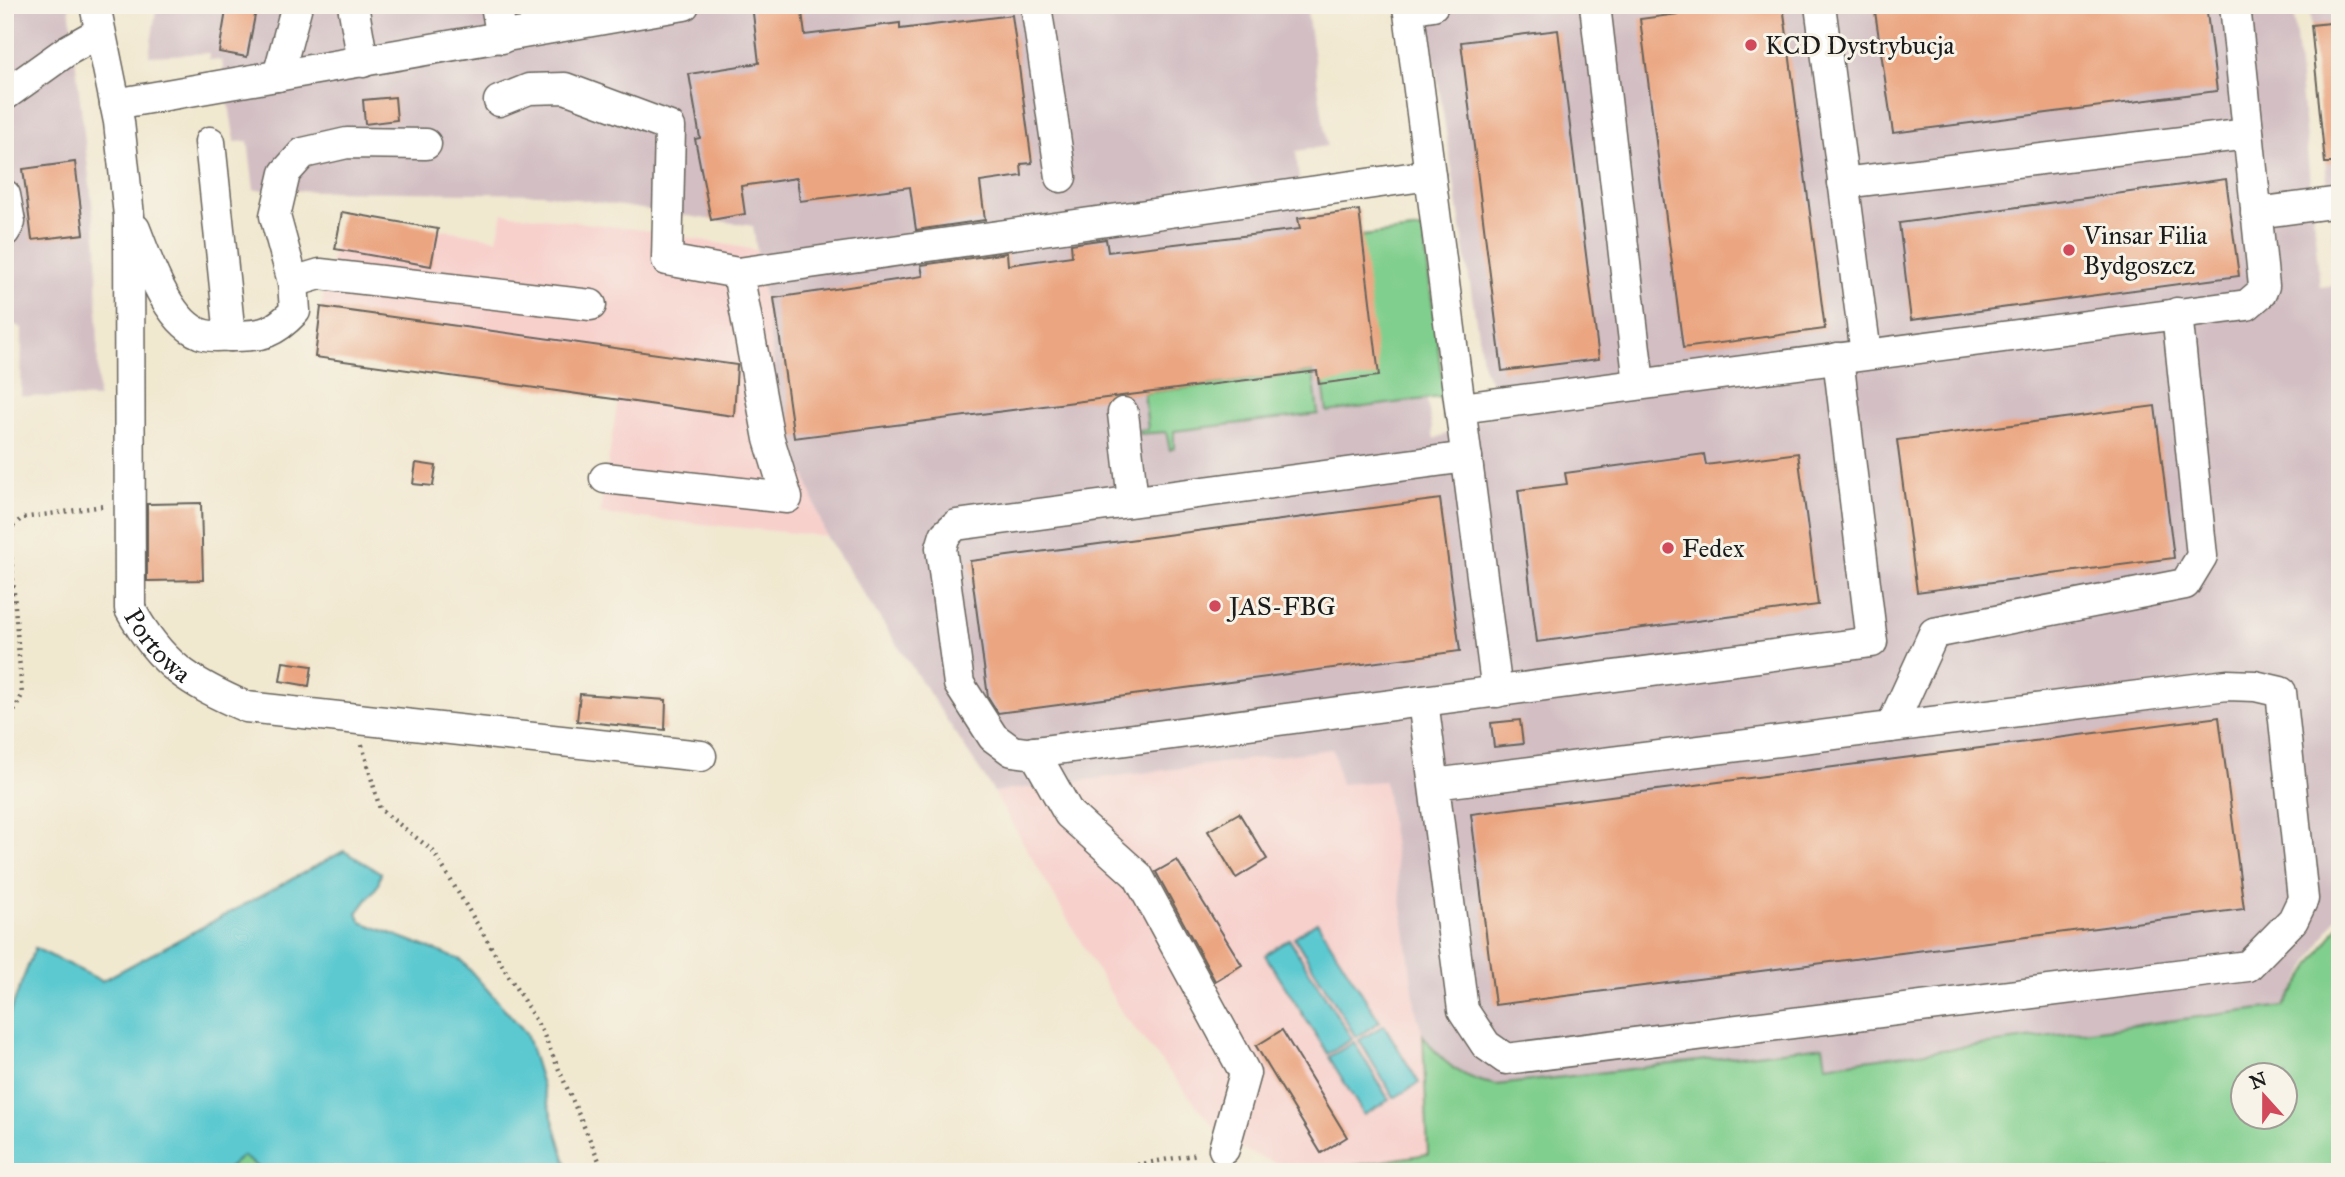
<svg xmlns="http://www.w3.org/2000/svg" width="2345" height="1177" viewBox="0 0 2345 1177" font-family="'IM FELL Great Primer',serif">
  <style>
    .built { fill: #f7d0cc }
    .industrial { fill: #d2bec3 }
    .green { fill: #81cf8e; stroke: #4e7655; stroke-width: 2; fill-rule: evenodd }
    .water { fill: #5cc9d0; stroke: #3c7276; stroke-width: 2 }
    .building { fill: #eba681 }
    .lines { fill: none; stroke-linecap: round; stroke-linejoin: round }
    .minor-casing { stroke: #67635b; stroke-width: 33 }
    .path { stroke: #67635b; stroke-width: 4.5; stroke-dasharray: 2 5; stroke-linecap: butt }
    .minor { stroke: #fff; stroke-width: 30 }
    .poi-dot { fill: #d1495b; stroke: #f7f3e8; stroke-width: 2.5 }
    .labels { text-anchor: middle; stroke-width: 6; stroke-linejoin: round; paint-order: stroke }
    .poi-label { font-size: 26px; fill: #1c1c1c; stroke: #f7f3e8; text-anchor: start }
    .street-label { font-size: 26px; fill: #1c1c1c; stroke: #f7f3e8 }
  </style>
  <rect width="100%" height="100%" fill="#f7f3e8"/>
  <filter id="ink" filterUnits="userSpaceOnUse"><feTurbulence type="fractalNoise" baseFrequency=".0143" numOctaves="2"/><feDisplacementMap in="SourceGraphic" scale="14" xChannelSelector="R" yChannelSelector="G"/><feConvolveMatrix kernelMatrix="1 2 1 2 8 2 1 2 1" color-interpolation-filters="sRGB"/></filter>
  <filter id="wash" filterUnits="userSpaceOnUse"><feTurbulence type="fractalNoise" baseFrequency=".00686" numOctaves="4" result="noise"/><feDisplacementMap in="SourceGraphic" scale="28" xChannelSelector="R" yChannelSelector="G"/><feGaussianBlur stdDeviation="1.57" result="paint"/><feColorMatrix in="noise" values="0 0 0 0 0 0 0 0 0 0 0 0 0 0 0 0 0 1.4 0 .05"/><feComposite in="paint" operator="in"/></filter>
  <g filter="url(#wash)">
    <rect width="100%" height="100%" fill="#f1e8d0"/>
    <g class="built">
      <path d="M 342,212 L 497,239 L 503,213 L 643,230 L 756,250 L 785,435 L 805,475 L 826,536 L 600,514 L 618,400 L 315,357 L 321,307 Z"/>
      <path d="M 1333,749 L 1385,780 L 1416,1012 L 1423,1035 L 1428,1154 L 1297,1172 L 1227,1143 L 1122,1013 L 994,792 Z"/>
    </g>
    <g class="industrial">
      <path d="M 5,5 L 69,5 L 97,246 L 98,398 L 21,396 L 22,328 L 5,320 Z"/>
      <path d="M 157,5 L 1306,5 L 1327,146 L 1296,151 L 1303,217 L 1359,210 L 1362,236 L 1411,230 L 1426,395 L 1434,439 L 1504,410 L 1483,366 L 1426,5 L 2293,5 L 2320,287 L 2338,285 L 2309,5 L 2340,5 L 2340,910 L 2284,1006 L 1826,1065 L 1823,1047 L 1512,1086 L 1476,1081 L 1444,1062 L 1423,1035 L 1416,1012 L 1385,781 L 1340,784 L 1333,749 L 994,792 L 826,536 L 805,475 L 785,435 L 753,226 L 543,194 L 254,190 L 248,141 L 235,142 L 222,61 L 209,59 L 209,53 L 149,56 Z"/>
    </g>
    <g class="green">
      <path d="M 1421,229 L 1423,230 L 1447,417 L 1444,420 L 1440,397 L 1327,412 L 1323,383 L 1362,236 Z"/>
      <path d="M 1313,372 L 1318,414 L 1174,431 L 1174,448 L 1170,450 L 1166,432 L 1139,434 L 1139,430 L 1148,429 L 1144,393 Z"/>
      <path d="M 2340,923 L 2340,1172 L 1313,1172 L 1428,1154 L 1423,1035 C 1442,1064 1463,1079 1497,1085 L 1823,1046 L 1826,1065 L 2284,1006 ZM 2244,1076 L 2286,1076 L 2286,1118 L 2244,1118 Z"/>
      <path d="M 242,1156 L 266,1172 L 224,1172 Z"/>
    </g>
    <g class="water">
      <path d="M 344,851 L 381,873 L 378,885 L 357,913 L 361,922 L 461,960 L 526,1033 L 569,1172 L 266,1172 L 242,1156 L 224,1172 L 5,1172 L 5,1025 L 35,948 L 102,981 Z"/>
      <path d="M 1317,922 L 1380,1022 L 1356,1037 L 1294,937 Z"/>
      <path d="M 1289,939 L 1352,1039 L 1328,1054 L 1265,955 Z"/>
      <path d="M 1384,1025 L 1419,1083 L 1394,1098 L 1359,1040 Z"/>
      <path d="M 1354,1042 L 1389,1100 L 1364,1115 L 1329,1057 Z"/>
    </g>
    <g id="blocks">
      <g class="building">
        <path d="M 227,5 L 257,5 L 247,57 L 219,52 Z"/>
        <path d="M 752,5 L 801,5 L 805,35 L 900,23 L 900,29 L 1012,15 L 1032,163 L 1021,164 L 1022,176 L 980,182 L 985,220 L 916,230 L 910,187 L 800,201 L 797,178 L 741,186 L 745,214 L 711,220 L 695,139 L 700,138 L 689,74 L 759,63 Z"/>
        <path d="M 1746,5 L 1783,5 L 1825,329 L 1683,348 L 1640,19 Z"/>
        <path d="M 1874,5 L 2206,5 L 2217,91 L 1893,133 Z"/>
        <path d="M 2340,22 L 2340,163 L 2325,163 L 2311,25 Z"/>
        <path d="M 1558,30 L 1599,359 L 1502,371 L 1461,42 Z"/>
        <path d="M 395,97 L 397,120 L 365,124 L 363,100 Z"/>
        <path d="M 75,162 L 84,234 L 32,240 L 23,169 Z"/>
        <path d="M 2226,179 L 2239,276 L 1911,320 L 1899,223 Z"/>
        <path d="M 1359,210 L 1379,376 L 1319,384 L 1317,371 L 794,438 L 774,298 L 923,276 L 921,265 L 1007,253 L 1008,265 L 1072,256 L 1071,244 L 1106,239 L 1108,252 L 1300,229 L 1298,218 Z"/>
        <path d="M 342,212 L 438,229 L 431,266 L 335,249 Z"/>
        <path d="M 321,307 L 737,365 L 734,416 L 315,357 Z"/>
        <path d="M 2155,406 L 2174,558 L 1917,592 L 1897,440 Z"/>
        <path d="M 1798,453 L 1818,605 L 1537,642 L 1518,490 L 1567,484 L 1565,473 L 1704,454 L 1706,465 Z"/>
        <path d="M 416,463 L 436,466 L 433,486 L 413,484 Z"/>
        <path d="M 1440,499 L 1460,651 L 998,713 L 988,697 L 970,561 Z"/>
        <path d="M 201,503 L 203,580 L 147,581 L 147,504 Z"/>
        <path d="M 283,662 L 312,666 L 309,686 L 280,681 Z"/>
        <path d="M 580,694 L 666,700 L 665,730 L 577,721 Z"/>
        <path d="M 2219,717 L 2244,909 L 1495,1005 L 1471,814 Z"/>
        <path d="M 1520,720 L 1523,744 L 1494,747 L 1491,723 Z"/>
        <path d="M 1239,813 L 1267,859 L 1236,878 L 1208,831 Z"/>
        <path d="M 1177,860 L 1242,965 L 1215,981 L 1156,872 Z"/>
        <path d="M 1282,1030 L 1347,1137 L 1321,1153 L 1256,1046 Z"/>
      </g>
    </g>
  </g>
  <g filter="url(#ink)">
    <use href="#blocks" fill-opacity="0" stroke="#67635b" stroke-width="2"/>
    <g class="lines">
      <defs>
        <g id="minor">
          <path id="s1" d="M 95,5 L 119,122 L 129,216 L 130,609 C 161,665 189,682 246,707 L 701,756"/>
          <path d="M 353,5 L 363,62"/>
          <path d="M 496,5 L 502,38"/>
          <path d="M 1036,5 L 1061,177"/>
          <path d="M 1408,5 L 1497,692"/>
          <path d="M 1595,5 L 1639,384"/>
          <path d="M 1820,5 L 1866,354"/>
          <path d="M 1408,9 L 1433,5"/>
          <path d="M 278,76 L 297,5"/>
          <path d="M 5,95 L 68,50 L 100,32"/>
          <path d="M 499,101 L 529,89 L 565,88 L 670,127 L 667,260 L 738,273"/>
          <path d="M 115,104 L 684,5"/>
          <path d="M 210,142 L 230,336"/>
          <path d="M 1843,183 L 2248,134"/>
          <path d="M 5,195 L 10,222 L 5,231"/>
          <path d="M 2256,213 L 2340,202"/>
          <path d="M 135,229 C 147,260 169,327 205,335 C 214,337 224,335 233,336 C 263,336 274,333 295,311 L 293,282 L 275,216 L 285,173 L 303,153 L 347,143 L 426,144"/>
          <path d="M 293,282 L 320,274 L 591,305"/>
          <path d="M 1461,408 L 2247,305 L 2261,293 L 2264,286 L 2235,5"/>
          <path d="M 1123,413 L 1133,501"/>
          <path d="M 1467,457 L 956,525 L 945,535 L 941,548 L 959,684 L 993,737 L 1012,751 L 1027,753 L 1872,642 L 1838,358"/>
          <path d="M 605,478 L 787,498 L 769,439 L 738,273 L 1430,175"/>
          <path d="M 1423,701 L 1463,1010 L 1486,1045 L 1506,1059 L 2248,966 L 2293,920 L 2303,899 L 2281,692 L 2255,686 L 2227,685 L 1434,784"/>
          <path d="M 1891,727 L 1934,633 L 2185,584 L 2202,556 L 2177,313"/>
          <path d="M 1034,752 L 1069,814 L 1138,876 L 1245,1073 L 1224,1149"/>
        </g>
      </defs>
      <use href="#minor" class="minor-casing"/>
      <g class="path">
        <path d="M 5,730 L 22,695 L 9,530 L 22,518 L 104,506"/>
        <path d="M 362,745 L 380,809 L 433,851 L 542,1031 L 604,1172"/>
        <path d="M 1096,1172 L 1198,1154"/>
      </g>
      <use href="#minor" class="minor"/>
    </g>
  </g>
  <g class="poi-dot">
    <circle cx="1751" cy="45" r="7"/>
    <circle cx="2069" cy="250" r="7"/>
    <circle cx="1668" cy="548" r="7"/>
    <circle cx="1215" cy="606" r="7"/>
  </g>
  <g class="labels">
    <g class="poi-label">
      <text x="1765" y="54">KCD Dystrybucja</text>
      <text x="2083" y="244">Vinsar Filia<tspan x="2083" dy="30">Bydgoszcz</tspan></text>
      <text x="1682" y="557">Fedex</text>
      <text x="1229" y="615">JAS-FBG</text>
    </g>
    <g class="street-label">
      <text dy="9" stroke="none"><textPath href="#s1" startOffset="653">Portowa</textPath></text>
    </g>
  </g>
  <rect width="2345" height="1177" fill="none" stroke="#f7f3e8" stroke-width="28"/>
  <g transform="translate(2264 1096) rotate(339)"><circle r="33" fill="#f7f3e8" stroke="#9f9d96" stroke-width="2"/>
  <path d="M0-5L12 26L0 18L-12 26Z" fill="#d1495b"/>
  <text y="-10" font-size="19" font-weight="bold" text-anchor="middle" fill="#1c1c1c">N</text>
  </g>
</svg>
